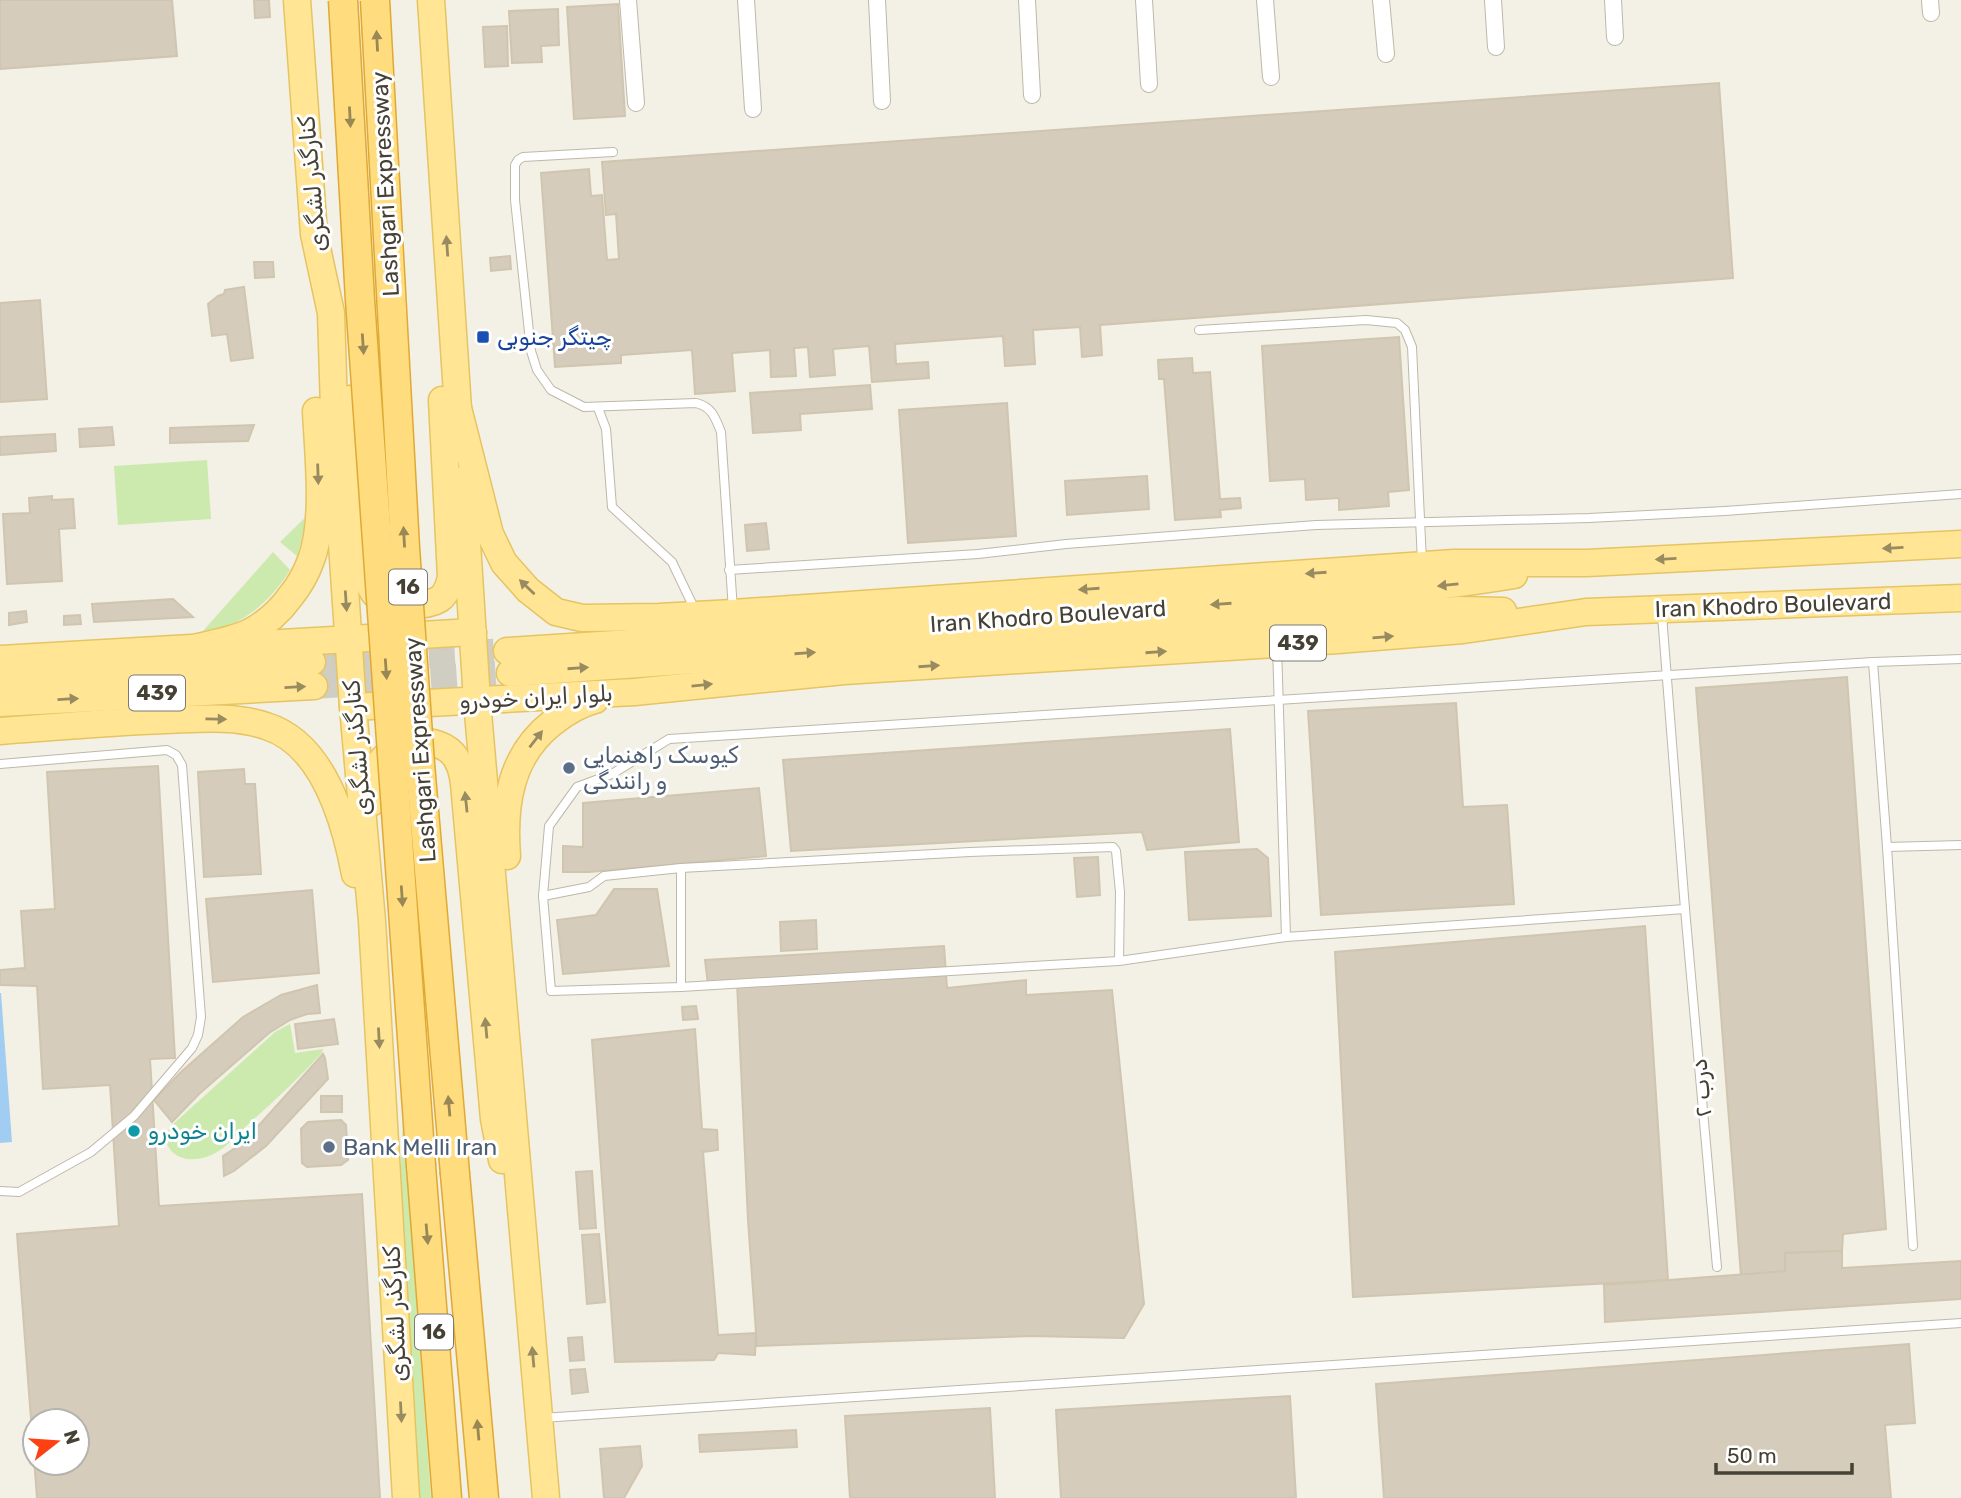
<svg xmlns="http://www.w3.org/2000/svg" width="1961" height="1498" viewBox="0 0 1961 1498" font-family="Rubik,'Noto Sans Arabic',sans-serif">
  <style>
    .green { fill: #cce9ae }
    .water { fill: #a1cdf2 }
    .building { fill: #d5ccbb; stroke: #d0c5af; stroke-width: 2; fill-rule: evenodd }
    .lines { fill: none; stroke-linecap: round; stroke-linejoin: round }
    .primary-tunnel { stroke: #d0cdc3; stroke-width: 26; stroke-dasharray: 26 13; stroke-linecap: butt }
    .service-casing { stroke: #bfb8a9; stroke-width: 10 }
    .minor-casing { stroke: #bfb8a9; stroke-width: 18 }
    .primary-casing { stroke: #e6c462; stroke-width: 29 }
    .trunk-casing { stroke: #e0a934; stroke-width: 31 }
    .service { stroke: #fff; stroke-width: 8 }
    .minor { stroke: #fff; stroke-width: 16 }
    .primary { stroke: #ffe594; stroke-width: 26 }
    .trunk { stroke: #ffdc7d; stroke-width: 28 }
    .trunk-bridge-casing { stroke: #e0a934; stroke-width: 31; stroke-linecap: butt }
    .trunk-bridge { stroke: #ffdc7d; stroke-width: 28 }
    .oneway { fill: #998755 }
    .oneway2 { fill: #998b60 }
    .transit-dot { fill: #1a4fb4; stroke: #fff; stroke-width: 2.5 }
    .service-dot { fill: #5c6f8a; stroke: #fff; stroke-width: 2.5 }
    .culture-dot { fill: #0f9aa8; stroke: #fff; stroke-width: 2.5 }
    .labels { text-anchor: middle; stroke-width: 6; stroke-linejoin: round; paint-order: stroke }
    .shield { fill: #fff; stroke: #7e7a72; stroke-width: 2 }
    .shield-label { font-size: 21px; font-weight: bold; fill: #464135 }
    .street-label { font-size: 23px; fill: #464135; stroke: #fff }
    .transit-label { font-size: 23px; fill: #164399; stroke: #fff; text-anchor: start }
    .service-label { font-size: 23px; fill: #4e5e75; stroke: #fff; text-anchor: start }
    .culture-label { font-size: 23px; fill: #0d838f; stroke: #fff; text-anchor: start }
  </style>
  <rect width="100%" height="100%" fill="#f3f0e6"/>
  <g class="green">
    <path d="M 207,460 L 211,519 L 118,525 L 114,466 Z"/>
    <path d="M 309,514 L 297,556 L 280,542 Z"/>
    <path d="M 273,552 L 290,570 C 270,602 241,628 203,631 Z"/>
    <path d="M 290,1024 L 295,1053 L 323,1049 L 322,1053 C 297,1080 271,1104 244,1128 C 233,1139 221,1153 206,1157 C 185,1163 170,1157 164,1137 L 171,1126 L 275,1032 Z"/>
    <path d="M 403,1119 L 431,1498 L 419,1498 L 399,1198 Z"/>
  </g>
  <path class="water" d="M 0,993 L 1,993 L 12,1142 L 0,1143 Z"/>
  <g class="building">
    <path d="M 0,0 L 172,0 L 177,56 L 0,69 Z"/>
    <path d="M 254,0 L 269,0 L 270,17 L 255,18 Z"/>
    <path d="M 618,4 L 625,116 L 574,119 L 567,7 Z"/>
    <path d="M 558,9 L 559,45 L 541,46 L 542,62 L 512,63 L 509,11 Z"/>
    <path d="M 507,26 L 508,66 L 485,67 L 483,27 Z"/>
    <path d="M 1719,83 L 1733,278 L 1100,325 L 1102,355 L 1082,357 L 1080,327 L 1033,330 L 1035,364 L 1005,366 L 1003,336 L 895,344 L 896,364 L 928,362 L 929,378 L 872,382 L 869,346 L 833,349 L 835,375 L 810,377 L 808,347 L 794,348 L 796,376 L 771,377 L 770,350 L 732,353 L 735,391 L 695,394 L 692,350 L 621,355 L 621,363 L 555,367 L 541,173 L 589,169 L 591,196 L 602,195 L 607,260 L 619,259 L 616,214 L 606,215 L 602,162 Z"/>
    <path d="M 510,256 L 511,269 L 491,271 L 490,258 Z"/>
    <path d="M 254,262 L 273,262 L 274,277 L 255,278 Z"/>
    <path d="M 244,287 L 253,358 L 231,361 L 227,334 L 212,336 L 208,304 L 218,296 L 224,294 L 225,290 Z"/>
    <path d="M 40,300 L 47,399 L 0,402 L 0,303 Z"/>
    <path d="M 1399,337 L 1409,490 L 1388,492 L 1389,506 L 1339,510 L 1339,498 L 1306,500 L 1305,479 L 1270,481 L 1262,346 Z"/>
    <path d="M 1192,358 L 1193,373 L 1210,372 L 1220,499 L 1240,498 L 1241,508 L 1220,510 L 1221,517 L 1175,520 L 1164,379 L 1159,379 L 1158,360 Z"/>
    <path d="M 870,385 L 872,409 L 800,414 L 801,430 L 753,433 L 750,393 Z"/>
    <path d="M 1007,403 L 1016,536 L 908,543 L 899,410 Z"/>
    <path d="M 254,425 L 248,441 L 170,443 L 170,428 Z"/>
    <path d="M 112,427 L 114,445 L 80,447 L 79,429 Z"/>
    <path d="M 55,434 L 56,451 L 0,455 L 0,437 Z"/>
    <path d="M 1147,476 L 1149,509 L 1067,515 L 1065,481 Z"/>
    <path d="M 52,496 L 52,500 L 73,499 L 75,528 L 59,529 L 62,581 L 7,584 L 3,514 L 30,513 L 29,498 Z"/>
    <path d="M 766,523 L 769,549 L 747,551 L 745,525 Z"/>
    <path d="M 173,599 L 193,617 L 94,622 L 92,604 Z"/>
    <path d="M 26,611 L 27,622 L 9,625 L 9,613 Z"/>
    <path d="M 80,615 L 81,624 L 64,625 L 64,616 Z"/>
    <path d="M 1847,677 L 1886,1229 L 1843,1234 L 1842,1251 L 1785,1253 L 1785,1271 L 1741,1276 L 1696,688 Z"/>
    <path d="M 1456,703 L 1463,807 L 1507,805 L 1514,904 L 1321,915 L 1308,711 Z"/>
    <path d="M 1230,729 L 1239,842 L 1147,850 L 1142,832 L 791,851 L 783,760 Z"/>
    <path d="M 158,766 L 175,1058 L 150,1059 L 159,1206 L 362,1194 L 380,1498 L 37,1498 L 17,1234 L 119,1226 L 110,1085 L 43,1089 L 37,986 L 0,985 L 0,970 L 25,968 L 21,911 L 55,909 L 47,772 ZM 35,1421 L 77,1421 L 77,1463 L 35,1463 Z"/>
    <path d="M 244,769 L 245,784 L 255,784 L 261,874 L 204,877 L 198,772 Z"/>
    <path d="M 759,788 L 766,856 L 589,872 L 563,872 L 563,846 L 583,847 L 583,803 Z"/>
    <path d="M 1257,849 L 1268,858 L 1271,916 L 1189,920 L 1185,852 Z"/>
    <path d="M 1098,857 L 1100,895 L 1077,897 L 1074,858 Z"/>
    <path d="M 614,889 L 657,889 L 669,966 L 563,974 L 557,920 L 596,915 Z"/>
    <path d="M 312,890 L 319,973 L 213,982 L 206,899 Z"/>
    <path d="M 816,920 L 817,949 L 781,951 L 780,922 Z"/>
    <path d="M 1645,926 L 1668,1280 L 1353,1297 L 1335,952 Z"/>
    <path d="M 944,946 L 947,988 L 1026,980 L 1026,995 L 1112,990 L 1144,1304 L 1124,1338 L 1032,1336 L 757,1346 L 748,1220 L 737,982 L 708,985 L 705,960 Z"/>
    <path d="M 317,985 L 320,1013 L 307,1014 L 290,1020 L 269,1033 L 199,1094 L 172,1122 L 154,1100 L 181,1072 L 243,1017 L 281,995 Z"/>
    <path d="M 696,1006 L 698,1019 L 683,1020 L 682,1007 Z"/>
    <path d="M 334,1019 L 338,1044 L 298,1049 L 295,1024 Z"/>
    <path d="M 695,1029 L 702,1129 L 717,1130 L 718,1150 L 703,1152 L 718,1335 L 756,1333 L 755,1355 L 718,1353 L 714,1360 L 615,1362 L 592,1040 Z"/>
    <path d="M 323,1054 L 325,1058 L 328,1079 L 266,1146 L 234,1171 L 224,1176 L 223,1156 L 238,1146 L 261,1123 Z"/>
    <rect x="321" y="1096" width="21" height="16"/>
    <path d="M 341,1120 L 346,1125 L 348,1160 L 341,1165 L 307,1167 L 302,1163 L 301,1129 L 308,1122 Z"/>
    <path d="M 592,1171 L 596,1228 L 580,1229 L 576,1172 Z"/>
    <path d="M 599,1234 L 605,1302 L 587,1304 L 582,1235 Z"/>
    <path d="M 1842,1251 L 1842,1268 L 1961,1261 L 1961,1299 L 1605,1322 L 1604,1285 L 1785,1271 L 1785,1253 Z"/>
    <path d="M 582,1337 L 584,1360 L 570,1361 L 568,1338 Z"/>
    <path d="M 1909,1344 L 1915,1423 L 1885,1425 L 1891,1498 L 1384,1498 L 1376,1384 Z"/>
    <path d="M 585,1369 L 588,1392 L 572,1394 L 570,1370 Z"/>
    <path d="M 1290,1396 L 1296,1498 L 1061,1498 L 1056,1410 Z"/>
    <path d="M 990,1408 L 995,1498 L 850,1498 L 845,1416 Z"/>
    <path d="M 796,1430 L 797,1447 L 700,1452 L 699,1435 Z"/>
    <path d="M 640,1446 L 642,1466 L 624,1498 L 604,1498 L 600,1449 Z"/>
  </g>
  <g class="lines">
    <g class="primary-tunnel">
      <path d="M 312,662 L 507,651"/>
      <path d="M 314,686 L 510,673"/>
    </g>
    <defs>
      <g id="service">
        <path d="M 613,152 L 523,157 L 518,160 L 515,165 L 515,200 L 531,351 L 537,370 L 551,390 L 584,407 L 696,403 C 712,407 715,417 721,432 L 733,610"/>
        <path d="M 1199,330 L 1366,320 L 1397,323 L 1405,330 L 1412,347 L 1422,562"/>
        <path d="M 598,408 L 606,429 L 612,507 L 672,562 L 695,610"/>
        <path d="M 729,570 L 978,554 L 1066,544 L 1316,525 L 1589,518 L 1725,511 L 1961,494"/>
        <path d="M 1662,615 L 1685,909 L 1717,1267"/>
        <path d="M 1277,646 L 1286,937"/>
        <path d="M 1873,662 L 1887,847 L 1913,1246"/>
        <path d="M 0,764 L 167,750 L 176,755 L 182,765 L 201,1017 L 198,1035 L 192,1048 L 134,1116 L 91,1152 L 19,1192 L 0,1191"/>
        <path d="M 1887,847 L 1961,845"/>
        <path d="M 681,868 L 681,987"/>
        <path d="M 543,896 L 589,887 L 604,876 L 681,868 L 970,852 L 1113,847 L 1116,851 L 1120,892 L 1119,961"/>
        <path d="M 1685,909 L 1286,937 L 1119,961 L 681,987 L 551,991 L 543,896 L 549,826 L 577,787 L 612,774 L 669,739 L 1873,662 L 1961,659"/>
        <path d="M 542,1418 L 1961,1323"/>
      </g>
      <g id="minor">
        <path d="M 628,0 L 636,103"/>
        <path d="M 746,0 L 753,109"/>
        <path d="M 877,0 L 882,101"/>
        <path d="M 1027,0 L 1032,95"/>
        <path d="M 1144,0 L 1149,84"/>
        <path d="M 1265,0 L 1271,77"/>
        <path d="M 1381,0 L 1386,54"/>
        <path d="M 1493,0 L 1496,47"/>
        <path d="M 1613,0 L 1615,37"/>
        <path d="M 1930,0 L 1931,13"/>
      </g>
      <g id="primary">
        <path d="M 297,0 L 314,234 L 331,313 L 335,440 L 353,707 L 372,921 L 406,1498"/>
        <path d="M 431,0 L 459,424"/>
        <path d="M 350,399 L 366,574 C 369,583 371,592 379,598 C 392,607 430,608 442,597 C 448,591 449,585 451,577 L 442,400"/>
        <path d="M 458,408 L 490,534 L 504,563 L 528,590 L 556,612 L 582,618 L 659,617 L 733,613 L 1454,563 L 1587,563 L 1961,544"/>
        <path d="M 463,480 L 477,701 L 546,1498"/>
        <path d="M 198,647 C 215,643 234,640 250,632 C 265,624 280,611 290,597 C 299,586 306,574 311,560 C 326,520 318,455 316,411"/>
        <path d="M 507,651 C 716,638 925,625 1135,610 C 1261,601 1388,596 1514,575"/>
        <path d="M 0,659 L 473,632"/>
        <path d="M 510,673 L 980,640 L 1459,610 L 1503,611"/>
        <path d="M 0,681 L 312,662"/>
        <path d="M 0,703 L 314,686"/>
        <path d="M 353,707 L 634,692 L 844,671 L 1338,640 L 1463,630 L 1586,612 L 1961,598"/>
        <path d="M 0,731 C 55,727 110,722 165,720 C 198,719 234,715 266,726 C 324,744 345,821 355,874"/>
        <path d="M 371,803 C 373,791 373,776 378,766 C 392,740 439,732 456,758 C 463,769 464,782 465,795 L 494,1119 L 502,1160"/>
        <path d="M 507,856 C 503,805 510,756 552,723 C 565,713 579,704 595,700"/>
      </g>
      <g id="trunk">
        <path d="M 421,1166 L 447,1498"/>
        <path d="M 455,1174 L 484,1498"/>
      </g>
    </defs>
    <use href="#service" class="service-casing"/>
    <use href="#minor" class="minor-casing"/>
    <use href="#primary" class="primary-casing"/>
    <use href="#trunk" class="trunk-casing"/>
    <use href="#service" class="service"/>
    <use href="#minor" class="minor"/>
    <use href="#primary" class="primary"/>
    <use href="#trunk" class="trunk"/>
    <defs>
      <g id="trunk-bridge">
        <path d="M 343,0 L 360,300 L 421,1166"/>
        <path d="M 375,0 L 405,548 L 420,764 L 455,1174"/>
      </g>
    </defs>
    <use href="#trunk-bridge" class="trunk-bridge-casing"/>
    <use href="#trunk-bridge" class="trunk-bridge"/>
  </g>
  <defs><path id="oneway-solid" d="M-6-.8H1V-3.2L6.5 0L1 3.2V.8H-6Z" transform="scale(1.75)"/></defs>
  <g class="oneway">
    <use href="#oneway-solid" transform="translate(377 41) rotate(-93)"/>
    <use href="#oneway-solid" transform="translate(350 117) rotate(87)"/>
    <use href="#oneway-solid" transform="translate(363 344) rotate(86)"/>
    <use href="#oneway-solid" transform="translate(404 537) rotate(-93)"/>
    <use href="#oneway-solid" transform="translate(386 669) rotate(86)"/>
    <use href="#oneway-solid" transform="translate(402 896) rotate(86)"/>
    <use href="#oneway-solid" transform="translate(449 1106) rotate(-95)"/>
    <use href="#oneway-solid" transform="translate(427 1234) rotate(85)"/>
    <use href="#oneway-solid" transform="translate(478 1430) rotate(-95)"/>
  </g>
  <g class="oneway2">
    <use href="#oneway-solid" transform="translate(447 246) rotate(-94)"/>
    <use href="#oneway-solid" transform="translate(318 474) rotate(88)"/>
    <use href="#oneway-solid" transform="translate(1893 548) rotate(177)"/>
    <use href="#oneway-solid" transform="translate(1666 559) rotate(177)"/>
    <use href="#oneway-solid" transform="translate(1316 573) rotate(176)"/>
    <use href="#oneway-solid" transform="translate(1448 585) rotate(174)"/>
    <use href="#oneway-solid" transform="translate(527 587) rotate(-136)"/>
    <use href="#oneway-solid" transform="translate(1089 589) rotate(176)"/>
    <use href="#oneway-solid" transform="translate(346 601) rotate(86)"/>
    <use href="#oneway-solid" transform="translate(1221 604) rotate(176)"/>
    <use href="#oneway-solid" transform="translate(1383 637) rotate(-5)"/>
    <use href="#oneway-solid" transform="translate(1156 652) rotate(-4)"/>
    <use href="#oneway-solid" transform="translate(805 653) rotate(-4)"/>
    <use href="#oneway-solid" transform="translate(929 666) rotate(-4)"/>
    <use href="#oneway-solid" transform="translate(578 668) rotate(-4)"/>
    <use href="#oneway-solid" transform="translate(702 685) rotate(-6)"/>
    <use href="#oneway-solid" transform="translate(295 687) rotate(-3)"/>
    <use href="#oneway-solid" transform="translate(68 699) rotate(-3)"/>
    <use href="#oneway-solid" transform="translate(216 719) rotate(1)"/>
    <use href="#oneway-solid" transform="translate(536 739) rotate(-52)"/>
    <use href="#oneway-solid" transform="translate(466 802) rotate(-96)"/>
    <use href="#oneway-solid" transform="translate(486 1028) rotate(-95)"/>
    <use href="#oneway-solid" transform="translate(379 1038) rotate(87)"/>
    <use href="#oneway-solid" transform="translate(533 1357) rotate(-95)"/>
    <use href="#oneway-solid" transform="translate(401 1412) rotate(87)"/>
  </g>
  <rect class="transit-dot" x="476" y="330" width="14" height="14" rx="3.5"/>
  <g class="service-dot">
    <circle cx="569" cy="768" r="7"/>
    <circle cx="329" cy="1147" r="7"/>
  </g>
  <circle class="culture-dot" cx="134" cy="1131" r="7"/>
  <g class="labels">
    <g class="shield">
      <rect x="389" y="569.5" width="38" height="35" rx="5"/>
      <rect x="1270" y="625.5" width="56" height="35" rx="5"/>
      <rect x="129" y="675.5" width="56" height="35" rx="5"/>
      <rect x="415" y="1314.5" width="38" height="35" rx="5"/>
    </g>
    <g class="shield-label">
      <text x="408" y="594">16</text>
      <text x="1298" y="650">439</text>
      <text x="157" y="700">439</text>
      <text x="434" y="1339">16</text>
    </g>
    <g class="street-label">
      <text transform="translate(312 184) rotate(-95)" y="8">کنارگذر لشگری</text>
      <text transform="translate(385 184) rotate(-93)" y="8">Lashgari Expressway</text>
      <text transform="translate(1773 605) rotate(-2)" y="8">Iran Khodro Boulevard</text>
      <text transform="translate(1048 616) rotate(-4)" y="8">Iran Khodro Boulevard</text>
      <text transform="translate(536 697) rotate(-3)" y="8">بلوار ایران خودرو</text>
      <text transform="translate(357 748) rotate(-95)" y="8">کنارگذر لشگری</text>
      <text transform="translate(420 750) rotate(-94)" y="8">Lashgari Expressway</text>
      <text transform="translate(1701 1088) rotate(-95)" y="8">درب ۲</text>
      <text transform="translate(395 1314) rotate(-93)" y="8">کنارگذر لشگری</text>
    </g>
    <g class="transit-label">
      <text x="497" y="345">چیتگر جنوبی</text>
    </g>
    <g class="service-label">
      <text x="583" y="763">کیوسک راهنمایی<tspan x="583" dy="26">و رانندگی</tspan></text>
      <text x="343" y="1155">Bank Melli Iran</text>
    </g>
    <g class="culture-label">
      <text x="148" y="1139">ایران خودرو</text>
    </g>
  </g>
  <g transform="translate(56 1442) rotate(73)"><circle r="33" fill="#ffffff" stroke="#b5b3ae" stroke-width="2"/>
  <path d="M0-5L12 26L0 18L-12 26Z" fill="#fe4113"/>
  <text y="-10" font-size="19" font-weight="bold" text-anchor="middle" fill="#464135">N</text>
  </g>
  <path d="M1716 1463v10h136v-10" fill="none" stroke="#464135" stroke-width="3.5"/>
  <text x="1727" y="1463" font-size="21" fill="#464135" stroke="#ffffff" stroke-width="5" paint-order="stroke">50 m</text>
</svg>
